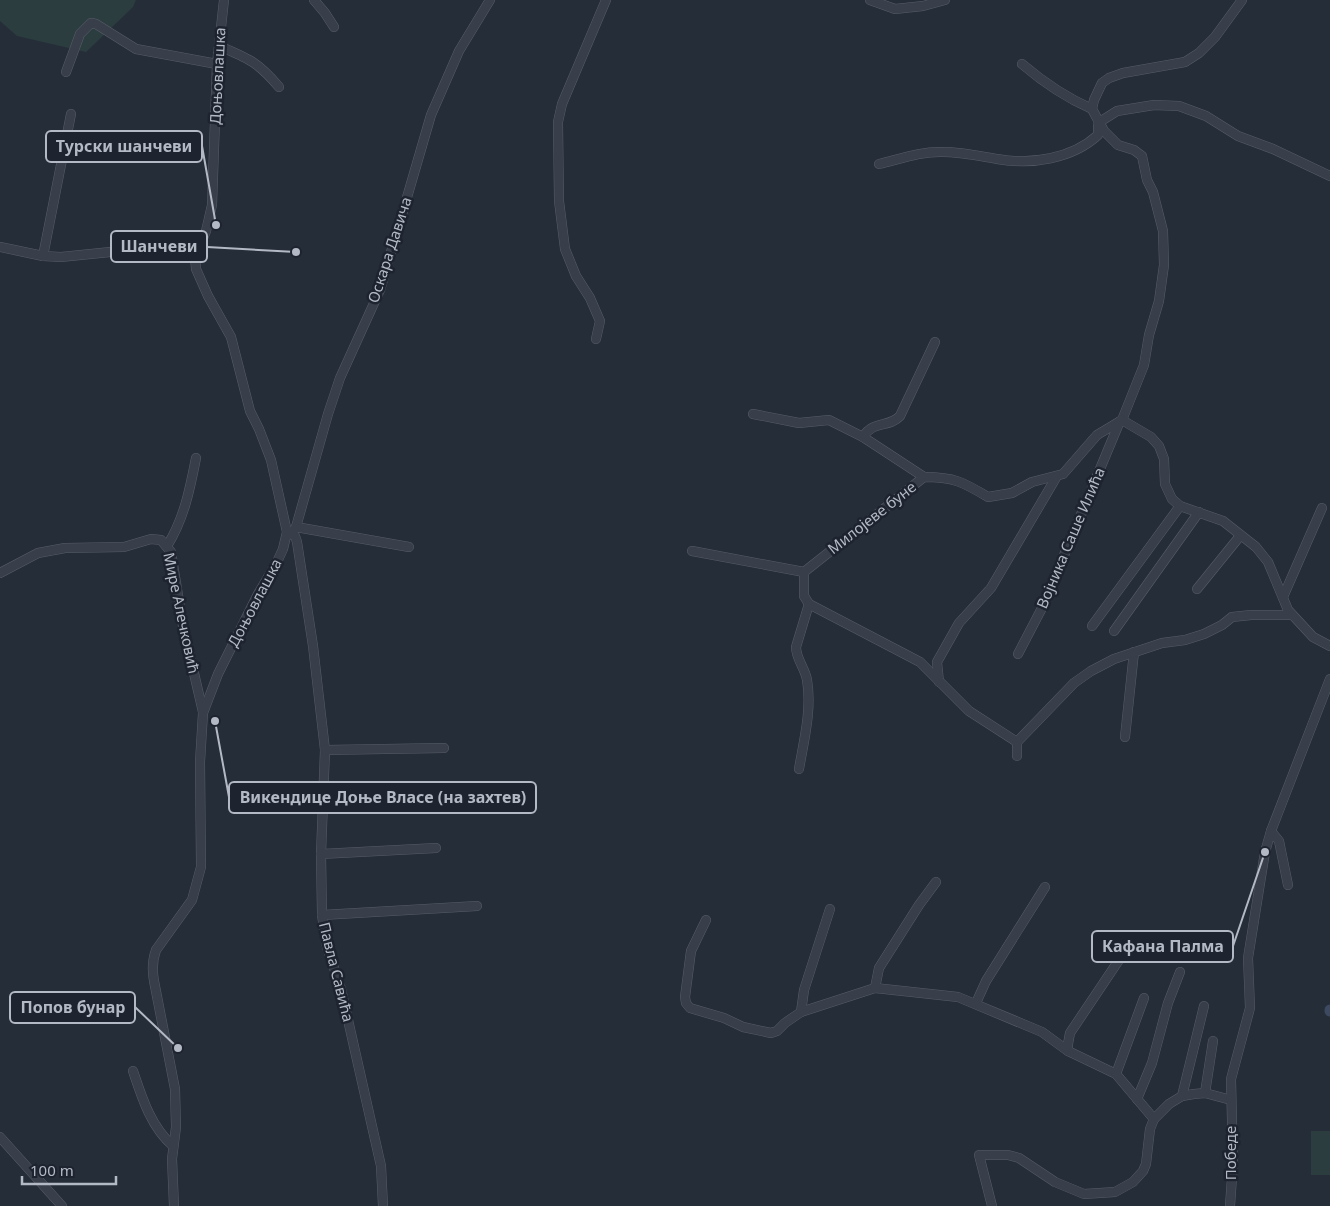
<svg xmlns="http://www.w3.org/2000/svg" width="1330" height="1206" viewBox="0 0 1330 1206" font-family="'Noto Sans',sans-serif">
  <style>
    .green { fill: #2b3d3f }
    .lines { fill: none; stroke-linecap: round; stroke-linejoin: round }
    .river { stroke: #3d4961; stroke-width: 11 }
    .minor-casing { stroke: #575d68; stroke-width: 10 }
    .minor { stroke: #393f4a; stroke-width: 9 }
    .labels { text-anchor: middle; stroke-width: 5; stroke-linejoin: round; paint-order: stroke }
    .street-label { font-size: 15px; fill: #b4bac5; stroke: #1e242f }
    .leader { fill: none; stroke: #b4bac5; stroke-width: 2 }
    .callout-dot { fill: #b4bac5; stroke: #1e242f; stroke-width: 2 }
    .callout { fill: #1e242f; stroke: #b4bac5; stroke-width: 2 }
    .callout-label { font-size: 16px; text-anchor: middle; font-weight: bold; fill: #b4bac5 }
  </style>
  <rect width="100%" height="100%" fill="#252d39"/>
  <g class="green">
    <path d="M 0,0 L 136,0 L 133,7 L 86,52 L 17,36 L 0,21 Z"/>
    <rect x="1311" y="1131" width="19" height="44"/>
  </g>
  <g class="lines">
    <path class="river" d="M 1330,1010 L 1330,1011"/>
    <defs>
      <g id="minor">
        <path d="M 314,0 L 325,13 L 334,27"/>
        <path d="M 870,0 L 895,9 L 923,6 L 945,0"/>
        <path d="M 219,46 C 248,58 258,62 279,87"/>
        <path d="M 1022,64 C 1043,82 1067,98 1092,109"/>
        <path d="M 66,72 L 80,34 L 91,23 L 96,24 L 136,49 L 217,64"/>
        <path d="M 1098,123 L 1117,111 L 1154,105 L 1179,106 L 1206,116 L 1238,136 L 1273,149 L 1330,176"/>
        <path d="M 879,164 C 900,159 922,151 943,152 C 961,152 979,156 997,159 C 1031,165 1072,159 1098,135 L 1098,123"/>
        <path d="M 0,247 L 43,256 L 61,257 L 199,243"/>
        <path d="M 43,256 L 71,114"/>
        <path d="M 596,339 L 600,321 L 590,298 L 576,276 L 565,249 L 559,201 L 558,122 L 562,104 L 606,0"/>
        <path d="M 753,414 L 799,423 L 829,420 L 863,437 L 924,477"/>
        <path d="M 1122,420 L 1144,365 L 1149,335 L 1159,301 L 1164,265 L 1163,231 L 1153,192 L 1147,180 L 1142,156 L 1134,150 L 1118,145 L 1104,131 L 1092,109 L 1094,100 L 1102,83 L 1109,78 L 1123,73 L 1185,62 L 1199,53 L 1215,37 L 1242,0"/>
        <path d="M 1122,420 L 1151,437 L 1159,446 L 1164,459 L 1165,484 L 1172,499 L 1180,506 L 1223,521 L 1256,547 L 1268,562 L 1288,610 L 1313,637 L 1330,646"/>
        <path d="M 863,437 C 873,420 889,428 900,416 L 935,342"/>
        <path d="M 296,527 L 409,547"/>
        <path d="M 287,532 L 295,536 L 297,542 L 313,646 L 325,750 L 321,854 L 322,915 L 327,947 L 341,989 L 381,1166 L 383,1206"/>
        <path d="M 292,533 L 296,527 L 328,414 L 340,378 L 380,290 L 431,115 L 459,51 L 490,0"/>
        <path d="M 167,546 C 184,519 190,489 196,458"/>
        <path d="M 692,551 L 804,572"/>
        <path d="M 804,572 L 924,477 C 954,477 963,482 988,497 L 1012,493 L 1032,482 L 1063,474 L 1097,435 L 1122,420"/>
        <path d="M 804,572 L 804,596 L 809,604 L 920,662 L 969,711 L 1017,742 L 1017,756"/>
        <path d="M 0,573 L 38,553 L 65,548 L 124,547 L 151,539 L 161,540 L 171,552 L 183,626 L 203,712"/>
        <path d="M 1197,589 L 1240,536"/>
        <path d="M 1283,597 L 1322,508"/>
        <path d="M 1092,626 L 1180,506"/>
        <path d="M 1114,631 L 1199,512"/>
        <path d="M 1018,654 L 1042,608 L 1120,421"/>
        <path d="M 939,682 L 937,662 L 959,623 L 991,588 L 1057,476"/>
        <path d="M 1125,737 L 1134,652"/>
        <path d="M 1017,742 L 1074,683 L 1091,671 L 1114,659 L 1162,643 L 1185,640 L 1204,634 L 1222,625 L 1232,617 L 1251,615 L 1292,615"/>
        <path d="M 325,750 L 444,748"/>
        <path d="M 799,769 C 804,740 812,709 807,680 C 805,668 796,659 796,647 L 809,604"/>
        <path d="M 323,796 L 468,788"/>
        <path d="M 1271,831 L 1279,841 L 1288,885"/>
        <path d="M 321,854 L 436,848"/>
        <path d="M 322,915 L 477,906"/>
        <path d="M 706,920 L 691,951 L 685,997 L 686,1003 L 690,1008 L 724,1018 L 743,1027 L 771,1033 L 777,1031 L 785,1023 L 801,1012 L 875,988 L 958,997 L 1042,1032 L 1068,1051 L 1116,1074 L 1154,1119"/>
        <path d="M 875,988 L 879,968 L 919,905 L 936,882"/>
        <path d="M 976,1003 L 986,981 L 1045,887"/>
        <path d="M 801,1012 L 804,990 L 830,909"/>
        <path d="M 1068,1051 L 1068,1044 L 1070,1033 L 1121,957"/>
        <path d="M 133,1071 C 142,1098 151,1127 173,1146"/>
        <path d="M 1116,1074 L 1144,998"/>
        <path d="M 1205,1093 L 1213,1041"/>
        <path d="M 1182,1096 L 1204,1006"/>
        <path d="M 1137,1099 L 1152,1063 L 1168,1003 L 1180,972"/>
        <path d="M 0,1137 L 62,1206"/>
        <path d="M 174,1206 L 172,1159 L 176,1127 L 175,1089 L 154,981 C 152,970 152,961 156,950 L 192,900 L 201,867 L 200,762 L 203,713 L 218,674 L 258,594 L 277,562 L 283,549 L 287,532 L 271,460 L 259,429 L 250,411 L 231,337 L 208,296 L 196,269 L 195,257 L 206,231 L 212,205 L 217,64 L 224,0"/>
        <path d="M 992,1206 L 979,1155 L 1008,1155 L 1019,1158 L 1055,1182 L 1084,1194 L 1115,1192 L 1133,1182 L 1143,1171 L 1146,1164 L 1150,1129 L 1154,1119 L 1169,1104 L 1182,1096 L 1194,1094 L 1205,1093 L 1231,1100"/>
        <path d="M 1230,1206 L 1233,1163 L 1231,1079 L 1250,1008 L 1248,958 L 1265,852 L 1271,831 L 1330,679"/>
      </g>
    </defs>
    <use href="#minor" class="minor-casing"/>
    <use href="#minor" class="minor"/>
  </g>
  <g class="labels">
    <g class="street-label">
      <text transform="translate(218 76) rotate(-87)" y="5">Доњовлашка</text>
      <text transform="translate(390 250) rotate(-72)" y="5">Оскара Давича</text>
      <text transform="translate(872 518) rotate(-38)" y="5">Милојеве буне</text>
      <text transform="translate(1071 538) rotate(-67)" y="5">Војника Саше Илића</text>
      <text transform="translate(255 603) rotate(-62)" y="5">Доњовлашка</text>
      <text transform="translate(181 613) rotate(78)" y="5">Мире Алечковић</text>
      <text transform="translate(336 972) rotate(76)" y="5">Павла Савића</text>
      <text transform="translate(1231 1153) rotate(-90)" y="5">Победе</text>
    </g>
  </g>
  <path class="leader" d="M216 225L202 146M296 252L207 247M215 721L229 797M1265 852L1233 946M178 1048L135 1007"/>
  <g class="callout-dot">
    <circle cx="216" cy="225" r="5"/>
    <circle cx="296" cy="252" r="5"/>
    <circle cx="215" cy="721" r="5"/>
    <circle cx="1265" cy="852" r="5"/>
    <circle cx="178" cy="1048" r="5"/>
  </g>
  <g class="callout">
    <rect x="46" y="131" width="156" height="31" rx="5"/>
    <rect x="111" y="231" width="96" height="31" rx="5"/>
    <rect x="229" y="782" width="307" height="31" rx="5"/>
    <rect x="1092" y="931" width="141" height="31" rx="5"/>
    <rect x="10" y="992" width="125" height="31" rx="5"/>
  </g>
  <g class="callout-label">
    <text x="124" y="152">Турски шанчеви</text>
    <text x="159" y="252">Шанчеви</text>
    <text x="383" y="803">Викендице Доње Власе (на захтев)</text>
    <text x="1163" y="952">Кафана Палма</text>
    <text x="73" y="1013">Попов бунар</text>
  </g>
  <path d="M22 1176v8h94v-8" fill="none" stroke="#b4bac5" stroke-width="2.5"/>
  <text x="30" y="1176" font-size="15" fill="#b4bac5" stroke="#1e242f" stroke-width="4" paint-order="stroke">100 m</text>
</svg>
